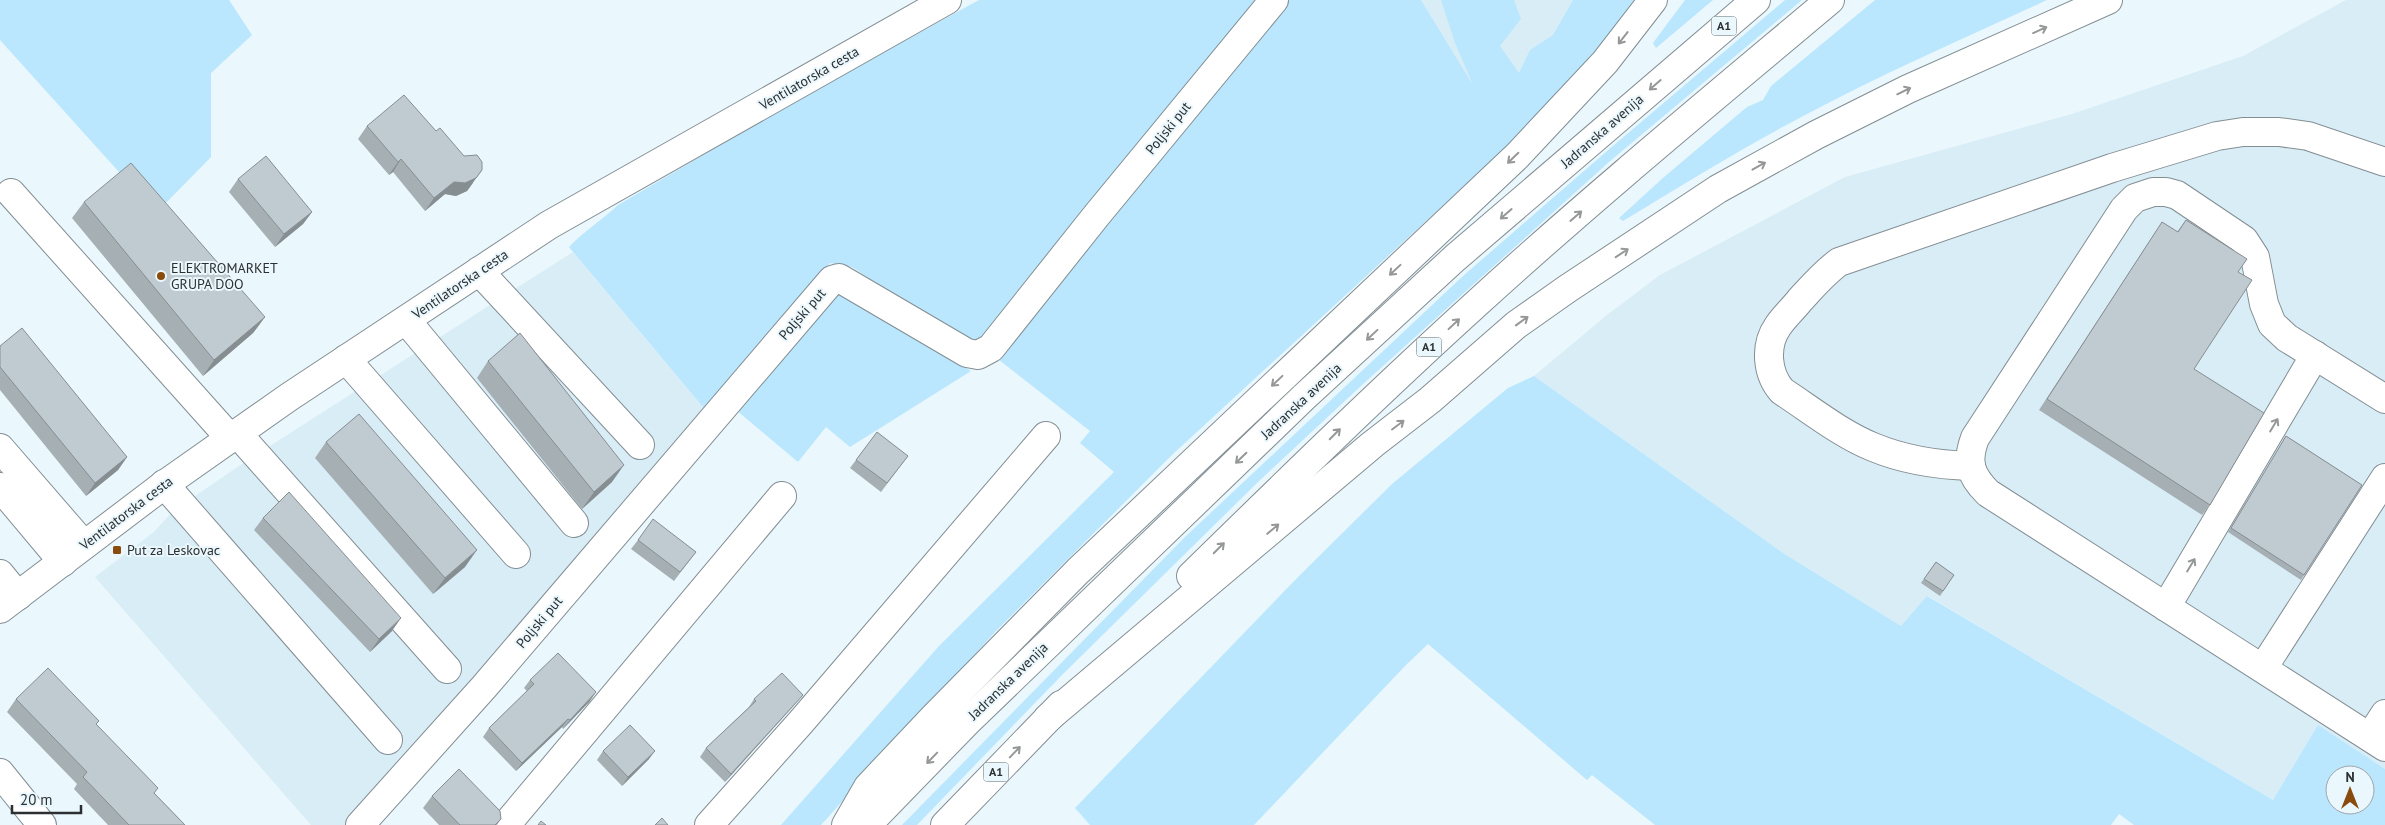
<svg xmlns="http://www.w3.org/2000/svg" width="2385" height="825" viewBox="0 0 2385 825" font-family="'PT Sans',sans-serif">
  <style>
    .built { fill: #d9edf7 }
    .green { fill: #bae7fd; fill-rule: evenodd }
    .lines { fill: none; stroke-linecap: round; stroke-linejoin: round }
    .minor-casing { stroke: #838e93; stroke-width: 30 }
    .major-casing { stroke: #838e93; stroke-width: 30 }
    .highway-casing { stroke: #838e93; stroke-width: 30 }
    .minor { stroke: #fff; stroke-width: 28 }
    .major { stroke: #fff; stroke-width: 28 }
    .highway { stroke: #fff; stroke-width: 28 }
    .wall { fill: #a5afb4 }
    .shaded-wall { fill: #868e92 }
    .building { fill: #c0cbd1; stroke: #868e92 }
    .oneway { stroke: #969898 }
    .poi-dot { fill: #894b0e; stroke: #eaf7fc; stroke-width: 2 }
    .labels { text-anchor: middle; stroke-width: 4; stroke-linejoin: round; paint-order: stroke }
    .shield { fill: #eaf7fc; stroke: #656c6f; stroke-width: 1 }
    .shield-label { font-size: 12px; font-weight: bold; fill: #2c3032 }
    .street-label { font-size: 14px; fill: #2c3032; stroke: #eaf7fc }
    .poi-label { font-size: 14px; fill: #2c3032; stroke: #eaf7fc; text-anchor: start }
  </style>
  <rect width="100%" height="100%" fill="#eaf7fc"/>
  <g class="built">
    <path d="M 1421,0 L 1598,0 L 1544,66 L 1475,89 Z"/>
    <path d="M 2346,0 L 2385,0 L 2385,769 L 2318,726 L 2273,800 L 1928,596 L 1901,626 L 1783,553 L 1534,376 L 1607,315 L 1660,275 L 1845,177 L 2072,114 L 2243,56 Z"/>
    <path d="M 573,252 L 708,413 L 346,825 L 311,825 L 95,577 L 154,532 L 173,511 L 248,460 Z"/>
  </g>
  <g class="green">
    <path d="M 0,0 L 229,0 L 252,35 L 211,73 L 211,157 L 156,213 L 0,40 Z"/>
    <path d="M 979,0 L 1256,0 L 1009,309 L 979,342 L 952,334 L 852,267 L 830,263 L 708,413 L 569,247 C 584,231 602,220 618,205 L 806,95 Z"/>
    <path d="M 1288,0 L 1421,0 L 1473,85 L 1455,43 L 1441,0 L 1514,0 L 1521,19 L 1500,46 L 1519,73 L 1530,50 L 1553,35 L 1573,0 L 1637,0 L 1559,94 L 1514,140 L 1173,454 L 996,631 L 821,825 L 781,825 L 939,646 L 1114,472 L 1080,443 L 1090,431 L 994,356 L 1036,315 L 1178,131 Z"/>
    <path d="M 1685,0 L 1713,0 L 1656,48 L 1653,43 Z"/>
    <path d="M 1785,0 L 1802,0 L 1609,162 L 1362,385 L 1258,482 L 1063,674 L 917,825 L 902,825 L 1185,537 L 1463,276 L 1607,151 Z"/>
    <path d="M 1875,0 L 2047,0 C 1967,37 1886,72 1807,114 C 1744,147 1684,184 1623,221 L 1619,218 L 1664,177 L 1747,107 L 1763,100 L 1771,86 Z"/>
    <path d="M 834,289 L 843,291 L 971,371 L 850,447 L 826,427 L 798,462 L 735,409 Z"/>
    <path d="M 1534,376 L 1783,553 L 1901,626 L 1927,596 L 2273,800 L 2318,725 L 2385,769 L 2385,825 L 2134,825 L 2119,814 L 2111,825 L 1655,825 L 1592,775 L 1587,780 L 1428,644 L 1405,666 L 1254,825 L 1090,825 L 1075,808 L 1300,575 L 1392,484 L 1508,388 ZM 2335,775 L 2365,775 L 2365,805 L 2335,805 Z"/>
  </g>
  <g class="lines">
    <defs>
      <g id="minor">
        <path d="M 11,193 L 230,438"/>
        <path d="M 479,271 L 640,445"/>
        <path d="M 406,320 L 574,523"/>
        <path d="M 346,359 L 516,554"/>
        <path d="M 2385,399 L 2287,338 L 2272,324 L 2264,304 L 2255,257 L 2244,240 L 2177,195 L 2166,192 L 2153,192 L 2135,198 L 2124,209 L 1975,438 C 1966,462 1970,475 1988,493 L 2385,747"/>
        <path d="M 237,433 L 447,669"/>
        <path d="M 0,448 L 84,545"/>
        <path d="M 1971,466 C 1938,465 1904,460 1873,447 C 1841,434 1811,410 1782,391 C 1767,374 1764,346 1778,326 C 1784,317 1793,309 1800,300 C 1813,286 1824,273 1839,262 L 2112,168 L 2217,136 L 2243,132 L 2279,132 L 2308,136 L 2385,162"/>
        <path d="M 164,484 L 388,740"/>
        <path d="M 0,487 L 63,562"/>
        <path d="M 0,574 L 18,596"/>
        <path d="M 2166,607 L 2315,355"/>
        <path d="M 2263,668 L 2385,478"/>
        <path d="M 2370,737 L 2385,714"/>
        <path d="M 0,773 L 42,825"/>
        <path d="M 360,825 L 484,687 L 832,280 L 839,278 L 967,353 L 978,355 L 991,348 L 1096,216 L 1274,0"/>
        <path d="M 506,825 L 782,496"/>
        <path d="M 709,825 L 801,722 L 1046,436"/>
      </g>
      <path id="major" d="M 0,609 L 161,487 L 289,397 L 549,225 L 947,0"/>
      <g id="highway">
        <path d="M 1191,576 C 1285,484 1378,393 1476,304 C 1591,199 1711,100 1830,0"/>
        <path d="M 1048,718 L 1373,444 L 1430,400 L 1516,325 L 1567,289 L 1718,189 L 1816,135 L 1908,89 L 2108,0"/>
        <path d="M 846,825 L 868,787 L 934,717 L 1078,571 L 1517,156 L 1605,62 L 1653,0"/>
        <path d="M 867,825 L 966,723 L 1304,397 L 1455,258 L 1756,0"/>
        <path d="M 945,825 L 1061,705"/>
      </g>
    </defs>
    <use href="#minor" class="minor-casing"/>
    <use href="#major" class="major-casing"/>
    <use href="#highway" class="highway-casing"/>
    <use href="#minor" class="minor"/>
    <use href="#major" class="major"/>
    <use href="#highway" class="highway"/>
  </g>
  <g class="wall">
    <path d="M 367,126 L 473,183 L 467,191 L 456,196 L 445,194 L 425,211 L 393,172 L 389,175 L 358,139 Z"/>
    <path d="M 238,179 L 312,212 L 303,224 L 275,247 L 229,192 Z"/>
    <path d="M 84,202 L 265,317 L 253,333 L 203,376 L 72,218 Z"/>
    <path d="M 2186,220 L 2238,272 L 2194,369 L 2210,505 L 2202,515 L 2039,410 L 2162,222 L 2177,232 Z"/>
    <path d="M 0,346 L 127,457 L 118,470 L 86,496 L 0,390 Z"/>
    <path d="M 488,361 L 612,482 L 582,509 L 477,378 Z"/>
    <path d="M 2286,436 L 2362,485 L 2301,580 L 2228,532 Z"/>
    <path d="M 326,442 L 465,567 L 433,594 L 315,458 Z"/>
    <path d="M 908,456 L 881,492 L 850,468 L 856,460 Z"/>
    <path d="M 263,518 L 392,631 L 370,652 L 254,530 Z"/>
    <path d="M 638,540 L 696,552 L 674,581 L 631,549 Z"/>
    <path d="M 1936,562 L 1954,575 L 1940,596 L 1921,583 Z"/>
    <path d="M 530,680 L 590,701 L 563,729 L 562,727 L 516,771 L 483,737 L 489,728 L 527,691 L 524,688 Z"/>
    <path d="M 16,699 L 99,721 L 96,724 L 155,794 L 185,825 L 108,825 L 74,789 L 77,784 L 7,712 Z"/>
    <path d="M 754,699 L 796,703 L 725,782 L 700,757 L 706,748 L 749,707 Z"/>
    <path d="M 603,751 L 649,759 L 622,786 L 597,760 Z"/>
    <path d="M 432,796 L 501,819 L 497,825 L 439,825 L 423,808 Z"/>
  </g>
  <g class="shaded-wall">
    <path d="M 401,159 L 393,172 L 389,175 L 398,162 Z"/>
    <path d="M 482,170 L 467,191 L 456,196 L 445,194 L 425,211 L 434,198 L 454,182 Z"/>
    <path d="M 312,212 L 303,224 L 275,247 L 284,234 Z"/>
    <path d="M 265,317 L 253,333 L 203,376 L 214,360 Z"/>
    <path d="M 127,457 L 118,470 L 86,496 L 95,483 Z"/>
    <path d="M 624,465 L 612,482 L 582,509 L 594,492 Z"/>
    <path d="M 477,550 L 465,567 L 433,594 L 445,578 Z"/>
    <path d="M 401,618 L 392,631 L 370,652 L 379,639 Z"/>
    <path d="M 596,692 L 590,701 L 563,729 L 570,720 Z"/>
    <path d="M 803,695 L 796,703 L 725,782 L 731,774 Z"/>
    <path d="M 568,719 L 562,727 L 516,771 L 522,763 Z"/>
    <path d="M 655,751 L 649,759 L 622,786 L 628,777 Z"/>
  </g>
  <g class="building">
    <path d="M 404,95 L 436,131 L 440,128 L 464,156 L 477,155 L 482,162 L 482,170 L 476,178 L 465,183 L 454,182 L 434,198 L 401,159 L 398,162 L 367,126 Z"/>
    <path d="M 266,156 L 312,212 L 284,234 L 238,179 Z"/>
    <path d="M 131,163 L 265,317 L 214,360 L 84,202 Z"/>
    <path d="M 2186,220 L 2247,259 L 2238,272 L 2252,280 L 2194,369 L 2264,413 L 2210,505 L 2047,399 L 2162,222 L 2178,232 Z"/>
    <path d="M 22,328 L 127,457 L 95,483 L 0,367 L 0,346 Z"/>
    <path d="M 520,333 L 624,465 L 594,492 L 488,361 Z"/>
    <path d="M 359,414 L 477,550 L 445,578 L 326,442 Z"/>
    <path d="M 877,432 L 908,456 L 887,483 L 856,460 Z"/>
    <path d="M 2286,436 L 2362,485 L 2304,575 L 2231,528 Z"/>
    <path d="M 289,492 L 401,618 L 379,639 L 263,518 Z"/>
    <path d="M 653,519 L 696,552 L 680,572 L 638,540 Z"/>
    <path d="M 1936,562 L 1954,575 L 1943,591 L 1924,579 Z"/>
    <path d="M 558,653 L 596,692 L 570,720 L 568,719 L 522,763 L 489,728 L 534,684 L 530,680 Z"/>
    <path d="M 48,668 L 99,721 L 96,724 L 158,788 L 154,793 L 185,825 L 129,825 L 83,777 L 87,772 L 16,699 Z"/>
    <path d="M 782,673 L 803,695 L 731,774 L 706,748 L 756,701 L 754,699 Z"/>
    <path d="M 630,725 L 655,751 L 628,777 L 603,751 Z"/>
    <path d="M 459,769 L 500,811 L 501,819 L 495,825 L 460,825 L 432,796 Z"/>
    <path d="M 662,818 L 668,825 L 655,825 Z"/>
    <path d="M 541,821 L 546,825 L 538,825 Z"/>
  </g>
  <defs><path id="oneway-shaft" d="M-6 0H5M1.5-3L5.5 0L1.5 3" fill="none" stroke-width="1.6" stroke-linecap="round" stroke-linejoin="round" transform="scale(1.25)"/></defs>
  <g class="oneway">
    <use href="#oneway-shaft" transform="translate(2040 30) rotate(-24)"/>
    <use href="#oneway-shaft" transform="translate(1623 38) rotate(128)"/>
    <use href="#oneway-shaft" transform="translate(1655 85) rotate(139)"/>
    <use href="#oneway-shaft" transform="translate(1904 91) rotate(-26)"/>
    <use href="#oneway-shaft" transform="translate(1513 158) rotate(136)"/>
    <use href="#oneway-shaft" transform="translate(1759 166) rotate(-29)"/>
    <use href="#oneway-shaft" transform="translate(1506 214) rotate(139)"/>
    <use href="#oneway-shaft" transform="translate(1576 216) rotate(-41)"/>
    <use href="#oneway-shaft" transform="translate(1622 253) rotate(-33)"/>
    <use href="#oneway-shaft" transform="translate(1395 270) rotate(137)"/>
    <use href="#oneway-shaft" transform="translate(1522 321) rotate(-36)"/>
    <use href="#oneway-shaft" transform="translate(1454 324) rotate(-43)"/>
    <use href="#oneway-shaft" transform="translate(1372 335) rotate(137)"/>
    <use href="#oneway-shaft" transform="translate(1277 381) rotate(137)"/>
    <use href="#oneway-shaft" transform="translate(1398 425) rotate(-37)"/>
    <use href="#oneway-shaft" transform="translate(2274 425) rotate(-59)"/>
    <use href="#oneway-shaft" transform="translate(1335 434) rotate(-45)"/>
    <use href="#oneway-shaft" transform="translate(1241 458) rotate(136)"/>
    <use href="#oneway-shaft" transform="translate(1273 529) rotate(-40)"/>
    <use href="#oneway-shaft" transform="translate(1219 548) rotate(-45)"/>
    <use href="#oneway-shaft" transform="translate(2191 565) rotate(-59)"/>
    <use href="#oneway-shaft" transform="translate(1015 752) rotate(-46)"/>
    <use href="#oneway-shaft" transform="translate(932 758) rotate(134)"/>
  </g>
  <g class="poi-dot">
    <circle cx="161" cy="276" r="5"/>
    <rect x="112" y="545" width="10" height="10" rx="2.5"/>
  </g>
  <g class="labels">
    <g class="shield">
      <rect x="1711.5" y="16.5" width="25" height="19" rx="4"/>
      <rect x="1416.5" y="337.5" width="25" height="19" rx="4"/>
      <rect x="983.5" y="762.5" width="25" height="19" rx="4"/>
    </g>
    <g class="shield-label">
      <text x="1724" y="30">A1</text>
      <text x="1429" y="351">A1</text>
      <text x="996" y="776">A1</text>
    </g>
    <g class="street-label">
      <text transform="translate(809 78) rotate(-30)" y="5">Ventilatorska cesta</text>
      <text transform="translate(1168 128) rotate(-51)" y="5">Poljski put</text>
      <text transform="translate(1602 131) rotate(-41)" y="5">Jadranska avenija</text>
      <text transform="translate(460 284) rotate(-34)" y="5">Ventilatorska cesta</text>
      <text transform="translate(802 314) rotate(-49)" y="5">Poljski put</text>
      <text transform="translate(1301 401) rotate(-43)" y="5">Jadranska avenija</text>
      <text transform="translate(126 513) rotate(-37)" y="5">Ventilatorska cesta</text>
      <text transform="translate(539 622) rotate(-50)" y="5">Poljski put</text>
      <text transform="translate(1008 681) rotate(-44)" y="5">Jadranska avenija</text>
    </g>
    <g class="poi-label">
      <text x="171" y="273">ELEKTROMARKET<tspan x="171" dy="16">GRUPA DOO</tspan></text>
      <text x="127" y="555">Put za Leskovac</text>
    </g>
  </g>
  <g transform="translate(2350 790)"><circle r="24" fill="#eaf7fc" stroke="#9ea7ab"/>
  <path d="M0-4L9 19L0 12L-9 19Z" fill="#894b0e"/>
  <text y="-8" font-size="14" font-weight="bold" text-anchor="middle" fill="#2c3032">N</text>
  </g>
  <path d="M12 805v8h69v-8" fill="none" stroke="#2c3032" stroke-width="2.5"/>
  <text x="20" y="805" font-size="15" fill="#2c3032" stroke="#eaf7fc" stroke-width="4" paint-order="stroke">20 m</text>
</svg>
